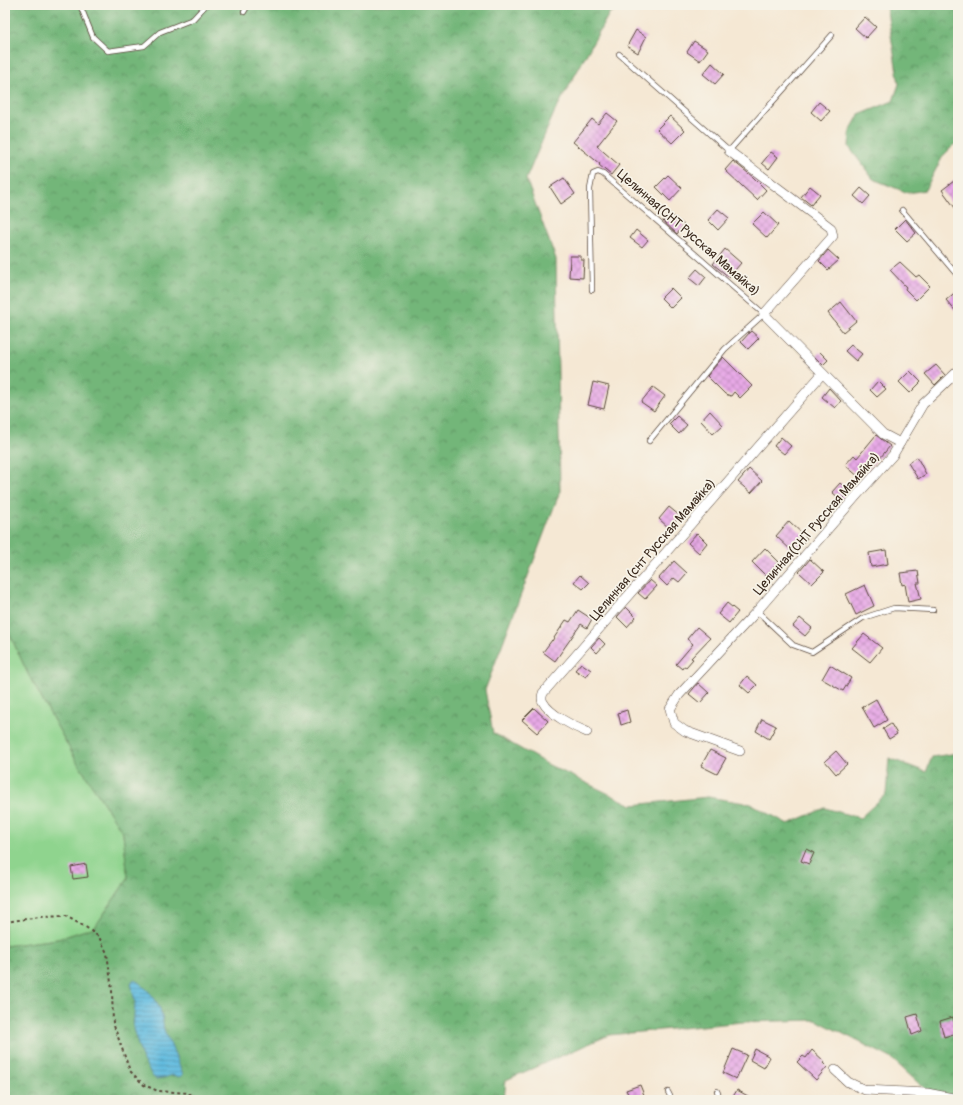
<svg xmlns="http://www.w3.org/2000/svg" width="963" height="1105" viewBox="0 0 963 1105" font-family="Pangolin,sans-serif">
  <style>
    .grass { fill: #8fd48e; stroke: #657f56 }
    .forest { fill: url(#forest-crowns); stroke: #57704c }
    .water { fill: url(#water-rules); stroke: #4e727e }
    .building { fill: url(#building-cross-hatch) }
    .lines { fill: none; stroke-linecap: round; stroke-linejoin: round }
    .lane-casing { stroke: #574639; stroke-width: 6 }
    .street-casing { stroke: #574639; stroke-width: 10 }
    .path { stroke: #574639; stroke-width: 2; stroke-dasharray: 3 3; stroke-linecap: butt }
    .lane { stroke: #fff; stroke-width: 4.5 }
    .street { stroke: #fff; stroke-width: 9 }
    .labels { text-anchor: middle; stroke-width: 3.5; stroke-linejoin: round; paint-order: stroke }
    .street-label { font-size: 13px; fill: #3b2a1e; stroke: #f7f3e8 }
  </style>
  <defs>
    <pattern id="forest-crowns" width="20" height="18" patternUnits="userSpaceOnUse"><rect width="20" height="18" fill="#73b679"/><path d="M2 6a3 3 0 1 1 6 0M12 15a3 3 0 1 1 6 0" fill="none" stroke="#609463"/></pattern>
    <pattern id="water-rules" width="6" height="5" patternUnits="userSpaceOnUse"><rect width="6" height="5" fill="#61bbdf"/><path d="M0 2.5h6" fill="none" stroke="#5198b4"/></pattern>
    <pattern id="building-cross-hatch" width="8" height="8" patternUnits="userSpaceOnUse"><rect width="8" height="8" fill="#e7a9e6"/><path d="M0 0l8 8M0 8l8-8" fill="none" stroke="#bc8aba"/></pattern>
  </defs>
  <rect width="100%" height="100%" fill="#f7f3e8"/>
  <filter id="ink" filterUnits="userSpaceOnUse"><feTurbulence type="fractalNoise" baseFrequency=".025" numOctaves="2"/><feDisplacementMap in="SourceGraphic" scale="8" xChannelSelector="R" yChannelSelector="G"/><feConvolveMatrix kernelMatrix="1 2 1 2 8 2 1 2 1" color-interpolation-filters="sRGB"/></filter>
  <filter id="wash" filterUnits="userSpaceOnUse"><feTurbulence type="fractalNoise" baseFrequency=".012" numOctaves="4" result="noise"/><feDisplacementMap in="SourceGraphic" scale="16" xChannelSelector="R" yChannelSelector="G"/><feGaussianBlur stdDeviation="0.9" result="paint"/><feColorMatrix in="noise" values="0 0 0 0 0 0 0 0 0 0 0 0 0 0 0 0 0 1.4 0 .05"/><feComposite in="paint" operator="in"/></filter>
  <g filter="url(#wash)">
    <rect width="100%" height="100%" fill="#f5e8d4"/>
    <path class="grass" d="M 5,624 L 28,674 L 77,762 L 123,833 L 128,878 L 95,927 L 58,939 L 5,946 Z"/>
    <g class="forest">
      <path d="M 5,5 L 695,5 L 610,12 L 554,113 L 526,179 L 556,259 L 560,491 L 485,690 L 493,733 L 547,764 L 632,805 L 708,797 L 751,804 L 788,824 L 825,808 L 860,818 L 886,794 L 889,758 L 926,772 L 932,757 L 958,753 L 958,1100 L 937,1100 L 891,1058 L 816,1020 L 743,1022 L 609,1035 L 506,1080 L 504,1100 L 5,1100 L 5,946 L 58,939 L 95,927 L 128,878 L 123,833 L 77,762 L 28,674 L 5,624 Z"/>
      <path d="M 886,5 L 958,5 L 958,141 L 943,156 L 925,190 L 908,193 L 873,179 L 849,147 L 850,131 L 859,115 L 893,101 L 899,84 Z"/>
    </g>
    <path class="water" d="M 134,979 C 147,988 158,999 162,1015 C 163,1020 163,1027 165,1033 C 172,1047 178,1060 183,1075 L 179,1077 L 172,1075 L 164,1078 L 156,1079 L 153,1077 L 143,1061 L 133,1029 L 135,1002 L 131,983 Z"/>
    <g id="blocks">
      <g class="building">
        <path d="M 865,17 L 876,27 L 866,38 L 855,28 Z"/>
        <path d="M 636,30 L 646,37 L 638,53 L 627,46 Z"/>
        <path d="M 694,41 L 708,50 L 700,61 L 687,52 Z"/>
        <path d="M 712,63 L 724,74 L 715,84 L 703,74 Z"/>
        <path d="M 819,102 L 830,111 L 821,121 L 811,112 Z"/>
        <path d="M 607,113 L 617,121 L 597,146 L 619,165 L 611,175 L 599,165 L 600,164 L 573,142 L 592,119 L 598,124 Z"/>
        <path d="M 670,116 L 685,130 L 672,143 L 657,129 Z"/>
        <path d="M 771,152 L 778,157 L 769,169 L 762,163 Z"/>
        <path d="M 733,161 L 753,177 L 766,190 L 757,200 L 725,170 Z"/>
        <path d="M 668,175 L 682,188 L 670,201 L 656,187 Z"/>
        <path d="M 564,178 L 575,194 L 561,204 L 550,187 Z"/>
        <path d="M 958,178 L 958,212 L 942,190 Z"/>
        <path d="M 810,186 L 820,194 L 811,205 L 801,197 Z"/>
        <path d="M 861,188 L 870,196 L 863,204 L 854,196 Z"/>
        <path d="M 718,209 L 729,218 L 718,230 L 708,220 Z"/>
        <path d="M 764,212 L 778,225 L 767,238 L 752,224 Z"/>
        <path d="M 669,213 L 684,225 L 677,234 L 663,221 Z"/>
        <path d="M 905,219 L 916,233 L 907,241 L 895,229 Z"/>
        <path d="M 636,230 L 648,240 L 642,247 L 630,238 Z"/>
        <path d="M 725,249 L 741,263 L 729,277 L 713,264 Z"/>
        <path d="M 828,250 L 839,260 L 828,270 L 819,261 Z"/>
        <path d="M 570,256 L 581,256 L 581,260 L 584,260 L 583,278 L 569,277 Z"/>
        <path d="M 900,262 L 916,277 L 919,275 L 930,286 L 916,300 L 905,289 L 906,287 L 890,270 Z"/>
        <path d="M 697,269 L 706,277 L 699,286 L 689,278 Z"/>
        <path d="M 671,288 L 681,298 L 671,308 L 661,298 Z"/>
        <path d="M 958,290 L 958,314 L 946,300 Z"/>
        <path d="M 841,302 L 856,321 L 843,332 L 828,313 Z"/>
        <path d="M 751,331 L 759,338 L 748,349 L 741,342 Z"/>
        <path d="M 851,345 L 862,354 L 856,361 L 845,351 Z"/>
        <path d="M 820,352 L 828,360 L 823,365 L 815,357 Z"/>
        <path d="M 723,357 L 752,386 L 740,398 L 734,392 L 731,396 L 725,394 L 707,376 Z"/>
        <path d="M 936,365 L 945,375 L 935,385 L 925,374 Z"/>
        <path d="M 910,371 L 921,382 L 910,393 L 899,382 Z"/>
        <path d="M 878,381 L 886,389 L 877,397 L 870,390 Z"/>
        <path d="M 593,382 L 609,386 L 604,409 L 588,405 Z"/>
        <path d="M 653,387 L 665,396 L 654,411 L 641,402 Z"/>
        <path d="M 829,388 L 841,401 L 835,408 L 822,397 Z"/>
        <path d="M 710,411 L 723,425 L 713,434 L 701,421 Z"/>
        <path d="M 677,416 L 687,425 L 679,434 L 669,424 Z"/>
        <path d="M 876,435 L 890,446 L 880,458 L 879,457 L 860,478 L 845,465 L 854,455 L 857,458 Z"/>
        <path d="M 781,437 L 791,446 L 784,454 L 774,446 Z"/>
        <path d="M 917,457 L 926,474 L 918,479 L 908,463 Z"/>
        <path d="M 749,469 L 762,481 L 751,493 L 738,482 Z"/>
        <path d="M 840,483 L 849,491 L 841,500 L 832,492 Z"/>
        <path d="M 669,507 L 680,516 L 669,528 L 659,519 Z"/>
        <path d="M 789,521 L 807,538 L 794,553 L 776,536 Z"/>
        <path d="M 697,533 L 707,543 L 699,553 L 688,543 Z"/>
        <path d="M 765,548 L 779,562 L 766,576 L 752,562 Z"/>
        <path d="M 886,550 L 888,564 L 871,567 L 869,553 Z"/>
        <path d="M 810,559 L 824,572 L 812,584 L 799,572 Z"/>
        <path d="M 674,561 L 687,573 L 679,582 L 674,578 L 667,586 L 659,578 Z"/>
        <path d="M 918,571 L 920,583 L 917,583 L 921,599 L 908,602 L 905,584 L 902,585 L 900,573 Z"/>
        <path d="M 580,575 L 589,583 L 583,589 L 574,582 Z"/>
        <path d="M 650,580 L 657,586 L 645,599 L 638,593 Z"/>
        <path d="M 865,585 L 874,606 L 856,615 L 846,594 Z"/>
        <path d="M 727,603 L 738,612 L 729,623 L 718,614 Z"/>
        <path d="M 626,607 L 636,617 L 627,627 L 617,617 Z"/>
        <path d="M 578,610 L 592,619 L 587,628 L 581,624 L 555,661 L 543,652 L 552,640 L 552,641 L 566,620 L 570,622 Z"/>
        <path d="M 800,618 L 812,628 L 805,636 L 793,626 Z"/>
        <path d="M 697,627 L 710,638 L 691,658 L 693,659 L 686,667 L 684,666 L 682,669 L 676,664 L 693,644 L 687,639 Z"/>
        <path d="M 864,634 L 882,648 L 870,662 L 852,648 Z"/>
        <path d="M 599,638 L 605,644 L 597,653 L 591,647 Z"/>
        <path d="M 581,663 L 591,670 L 586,677 L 575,670 Z"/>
        <path d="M 830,665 L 851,678 L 843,691 L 822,679 Z"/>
        <path d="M 747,676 L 757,685 L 749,693 L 740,685 Z"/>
        <path d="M 698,683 L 709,693 L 700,703 L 689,694 Z"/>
        <path d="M 876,699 L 887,720 L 874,728 L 862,707 Z"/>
        <path d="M 534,708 L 548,721 L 537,733 L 522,720 Z"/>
        <path d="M 627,710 L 630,722 L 621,725 L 618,713 Z"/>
        <path d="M 762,719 L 776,726 L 769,739 L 756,731 Z"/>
        <path d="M 891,724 L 897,734 L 889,739 L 883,729 Z"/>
        <path d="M 710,750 L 726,758 L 717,774 L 701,766 Z"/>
        <path d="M 836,751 L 847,764 L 836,774 L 825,761 Z"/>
        <path d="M 806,849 L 814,853 L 809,864 L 801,861 Z"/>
        <path d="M 86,864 L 88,877 L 73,879 L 71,867 Z"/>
        <path d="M 917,1014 L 922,1031 L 912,1035 L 907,1017 Z"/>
        <path d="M 953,1017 L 957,1033 L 944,1037 L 940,1021 Z"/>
        <path d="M 733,1049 L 747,1055 L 736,1079 L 723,1073 Z"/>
        <path d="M 755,1049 L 770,1057 L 764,1068 L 750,1060 Z"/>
        <path d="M 812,1050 L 825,1062 L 823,1063 L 827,1067 L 816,1080 L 797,1062 L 803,1056 L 806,1058 Z"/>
        <path d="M 640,1085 L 646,1100 L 631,1100 L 626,1090 Z"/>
        <path d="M 737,1090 L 755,1100 L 731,1100 Z"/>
      </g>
    </g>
  </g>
  <g filter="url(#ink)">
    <use href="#blocks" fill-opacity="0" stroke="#574639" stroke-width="1"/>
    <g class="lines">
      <defs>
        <g id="lane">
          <path d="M 80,5 L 93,37 L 108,51 L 144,46 L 160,32 L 193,19 L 206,5"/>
          <path d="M 244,12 L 248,5"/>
          <path d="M 619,54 L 729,151 L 832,35"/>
          <path d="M 902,210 L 958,276"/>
          <path d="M 592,290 L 590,189 L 593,174 L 598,172 L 603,174 L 764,314 L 725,349 L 649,441"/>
          <path d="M 757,611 L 793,645 L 812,652 L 863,618 L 894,608 L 933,610"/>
          <path d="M 717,1091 L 721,1100"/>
          <path d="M 668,1092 L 672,1100"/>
        </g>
        <g id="street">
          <path d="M 729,151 L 831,228 L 833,236 L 764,314 L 883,434 L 900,443"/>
          <path d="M 587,732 C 574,727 549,714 543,702 C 541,699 542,696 543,693 L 822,374"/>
          <path d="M 740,751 L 685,731 L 674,723 L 670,709 L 679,695 L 757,611 L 858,494 L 893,455 L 923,404 L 958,371"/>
          <path d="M 835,1070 L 848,1082 L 865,1090 L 927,1093 L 958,1099"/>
        </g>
      </defs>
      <use href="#lane" class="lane-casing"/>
      <use href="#street" class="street-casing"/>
      <path class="path" d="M 5,922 L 40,917 L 66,916 L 87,928 L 99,937 L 107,953 L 112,990 L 113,1023 L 130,1071 L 144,1085 L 158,1091 L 189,1093 L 193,1100"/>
      <use href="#lane" class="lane"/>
      <use href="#street" class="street"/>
    </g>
  </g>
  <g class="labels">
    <g class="street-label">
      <text transform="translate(689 232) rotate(41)" y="5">Целинная(СНТ Русская Мамайка)</text>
      <text transform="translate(816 523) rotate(-49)" y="5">Целинная(СНТ Русская Мамайка)</text>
      <text transform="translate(652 549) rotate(-49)" y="5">Целинная (снт Русская Мамайка)</text>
    </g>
  </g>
  <rect width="963" height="1105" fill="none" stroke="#f7f3e8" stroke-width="20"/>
</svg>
